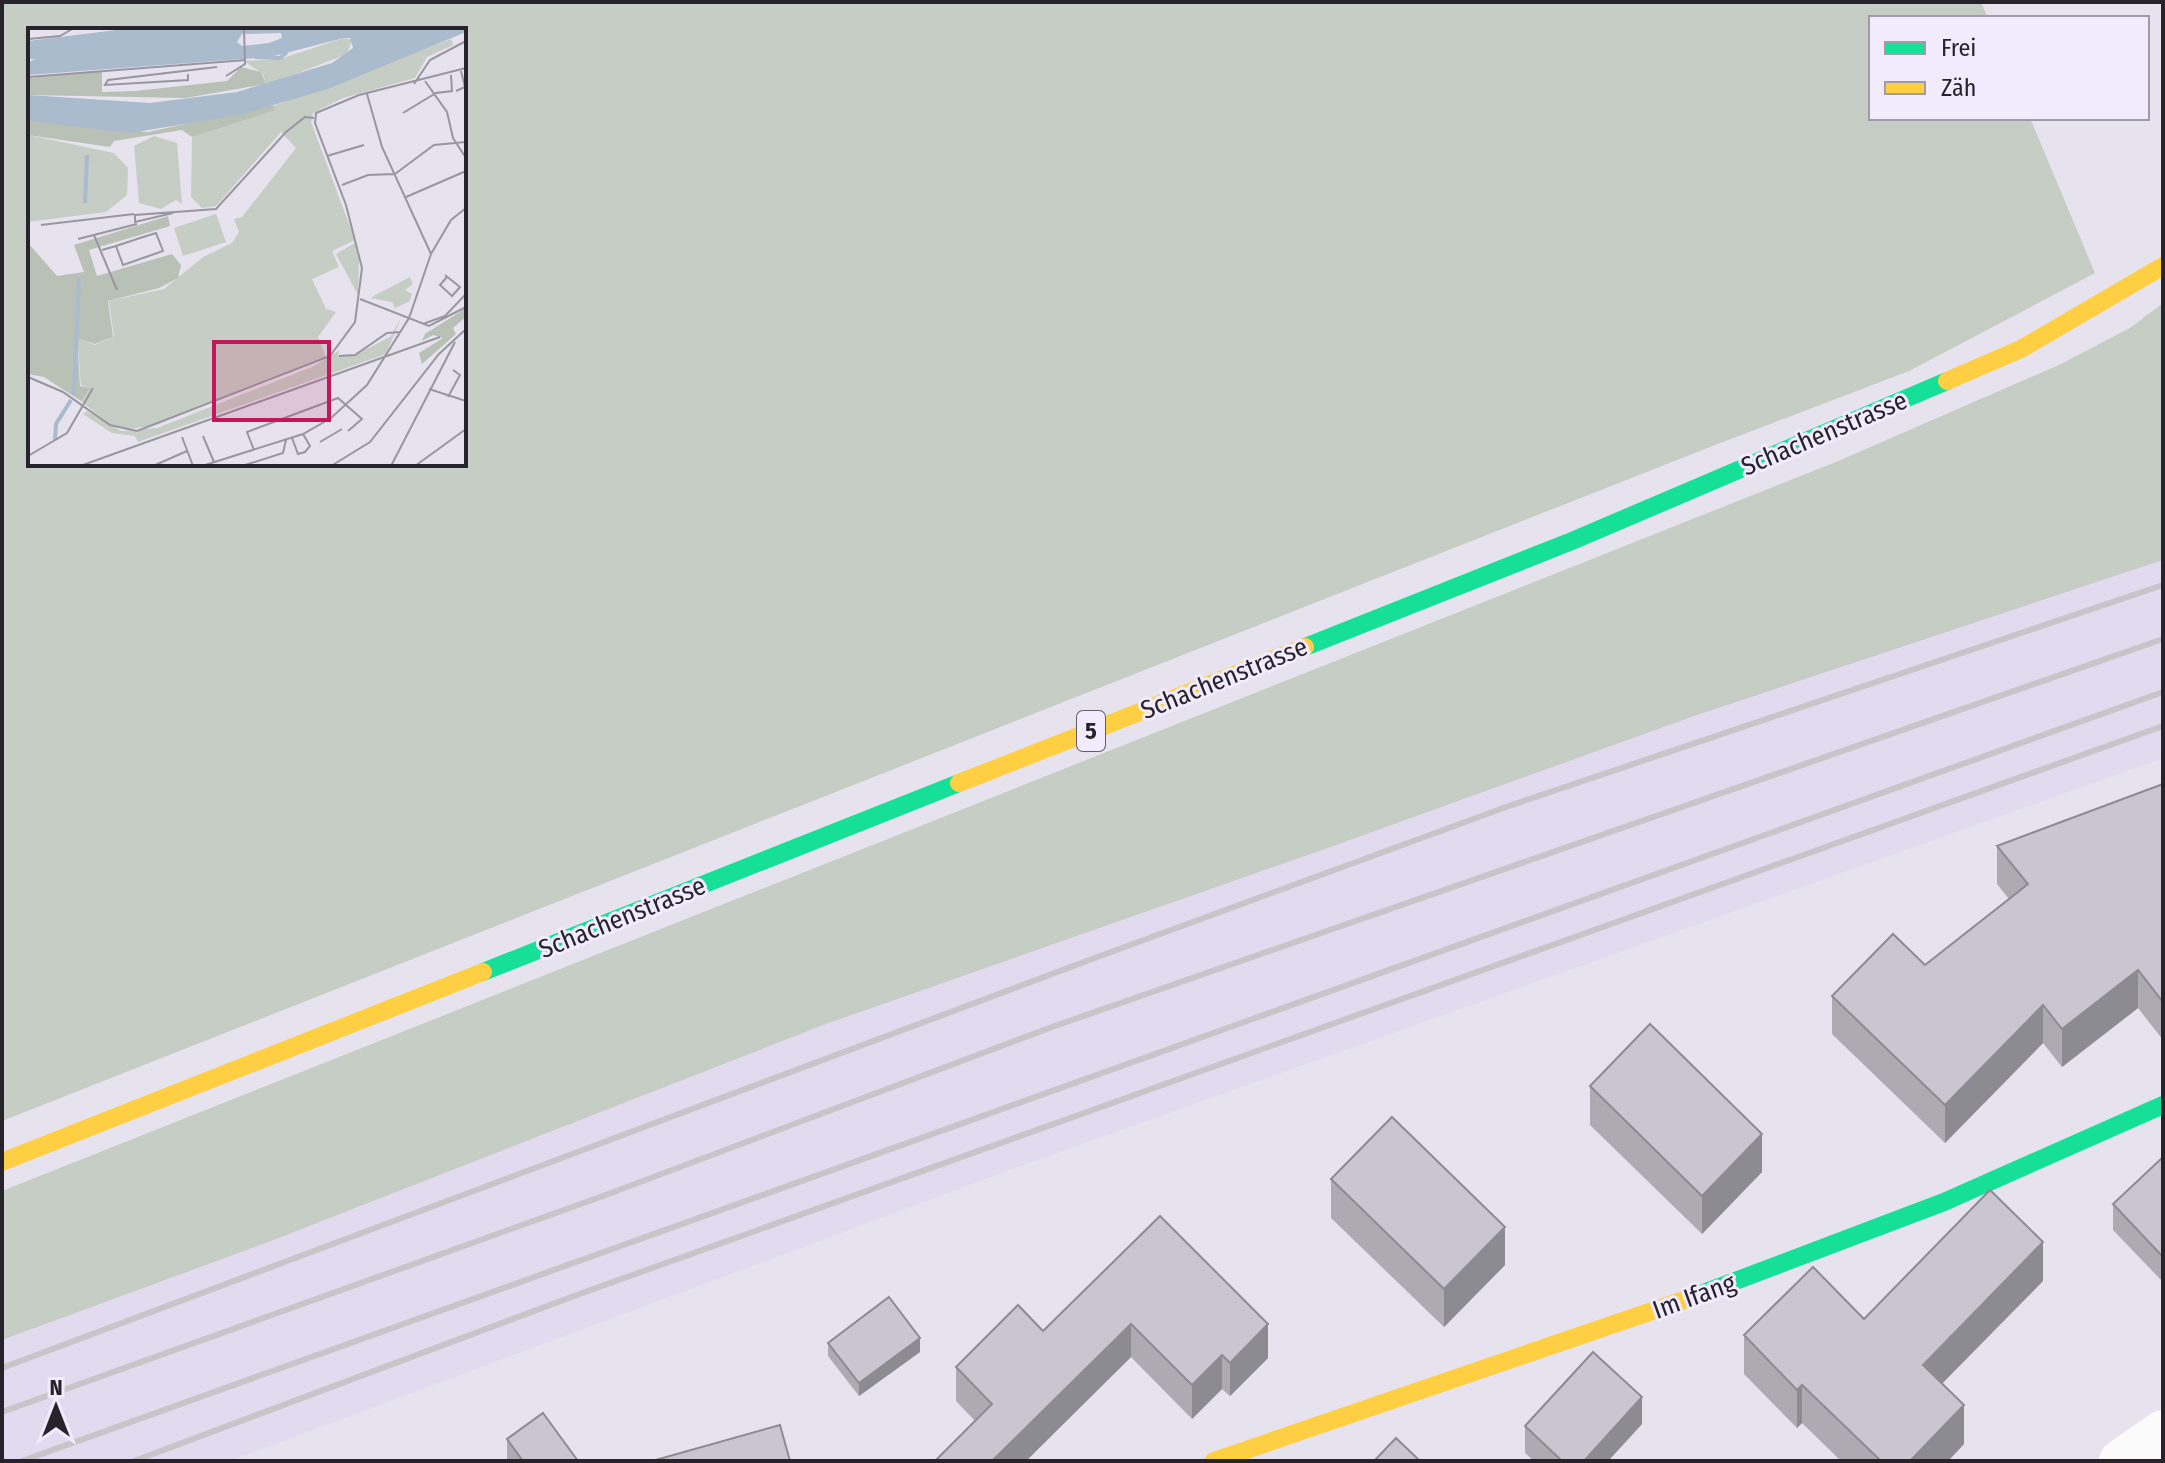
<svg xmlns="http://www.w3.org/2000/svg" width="2165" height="1463" viewBox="0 0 2165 1463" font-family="'Fira Sans Condensed',sans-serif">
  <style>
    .built { fill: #e2daef }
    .green { fill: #c6cdc4; fill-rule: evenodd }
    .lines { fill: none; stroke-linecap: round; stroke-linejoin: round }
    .street { stroke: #fbfbfc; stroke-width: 44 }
    .fast { stroke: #16e098; stroke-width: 18 }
    .slow { stroke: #ffcf43; stroke-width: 18 }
    .rail { stroke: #c7c5c9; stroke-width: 6 }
    .wall { fill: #aeaab4 }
    .shaded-wall { fill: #8d8b92 }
    .building { fill: #cac6d1; stroke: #8d8b92; stroke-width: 2 }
    .labels { text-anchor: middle; stroke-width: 6; stroke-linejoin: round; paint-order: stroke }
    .shield { fill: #f2ebfd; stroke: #635f6a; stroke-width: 2 }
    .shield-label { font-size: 24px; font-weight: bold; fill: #26232b }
    .street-label { font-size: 26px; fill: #26232b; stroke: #f2ebfd }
    .inset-river { fill: none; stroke: #aabbce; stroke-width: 4 }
    .inset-road { fill: none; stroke: #9996a0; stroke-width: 2 }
    .view { fill: #c2185b; fill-opacity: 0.15; stroke: #c2185b; stroke-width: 4 }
    .inset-edge { fill: none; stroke: #26232b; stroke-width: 4 }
  </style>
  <rect width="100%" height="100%" fill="#e6e2ee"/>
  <path class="built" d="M 2163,560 L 2163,758 L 1020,1166 L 229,1461 L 2,1461 L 2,1340 L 271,1241 L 826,1024 L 1325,849 L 1697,715 Z"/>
  <g class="green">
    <path d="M 2,2 L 1981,2 L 1988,18 L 1871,18 L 1871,118 L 2030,118 L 2095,273 L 1909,371 L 1715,445 L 2,1121 ZM 30,30 L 464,30 L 464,464 L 30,464 Z"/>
    <path d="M 2163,303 L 2163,560 L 1697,715 L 1325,849 L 826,1024 L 271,1241 L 2,1340 L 2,1191 L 1836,462 L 2059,365 L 2130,328 Z"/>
  </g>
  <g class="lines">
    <path class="street" d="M 2121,1461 L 2163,1432"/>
    <g class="fast">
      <path d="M 1305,647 L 1572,541 L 1947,381"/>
      <path d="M 483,972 L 959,783"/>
      <path d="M 1693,1297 L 1944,1202 L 2163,1105"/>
    </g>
    <g class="slow">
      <path d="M 1947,381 L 2021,349 L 2163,266"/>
      <path d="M 959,783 L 1305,647"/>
      <path d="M 2,1162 L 483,972"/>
      <path d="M 1214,1461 L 1693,1297"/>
    </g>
    <g class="rail">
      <path d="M 2,1368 L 1092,959 L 1506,807 L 2163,585"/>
      <path d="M 2,1412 L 603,1196 L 1052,1027 L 2163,639"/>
      <path d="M 22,1461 L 2163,692"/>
      <path d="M 134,1461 L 574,1296 L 2163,726"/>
    </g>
  </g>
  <g class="wall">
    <path d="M 2163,784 L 2163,1040 L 2138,1008 L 2062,1067 L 2043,1043 L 1945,1143 L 1832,1034 L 1832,996 L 1925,965 L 2009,899 L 1997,884 L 1997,846 Z"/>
    <path d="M 1590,1086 L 1762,1172 L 1702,1234 L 1590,1125 Z"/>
    <path d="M 2163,1157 L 2163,1282 L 2113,1230 L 2113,1204 Z"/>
    <path d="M 1331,1179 L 1505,1265 L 1444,1327 L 1331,1218 Z"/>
    <path d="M 1160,1216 L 1268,1358 L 1230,1396 L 1222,1389 L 1192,1419 L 1131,1357 L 1026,1461 L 935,1461 L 975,1421 L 956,1401 L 956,1367 L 1043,1331 Z"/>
    <path d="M 2043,1281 L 1942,1383 L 1964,1444 L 1948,1461 L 1841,1461 L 1802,1423 L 1797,1428 L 1744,1374 L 1744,1335 L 1864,1319 Z"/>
    <path d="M 828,1343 L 920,1352 L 859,1396 L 828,1356 Z"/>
    <path d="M 1642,1424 L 1608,1461 L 1534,1461 L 1525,1453 L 1525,1426 Z"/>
    <path d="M 507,1439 L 578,1461 L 507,1461 Z"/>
  </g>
  <g class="shaded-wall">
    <path d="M 2138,970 L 2138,1008 L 2062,1067 L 2062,1029 Z"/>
    <path d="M 2043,1005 L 2043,1043 L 1945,1143 L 1945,1105 Z"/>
    <path d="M 1762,1134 L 1762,1172 L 1702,1234 L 1702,1196 Z"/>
    <path d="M 1505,1227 L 1505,1265 L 1444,1327 L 1444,1289 Z"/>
    <path d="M 2043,1242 L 2043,1281 L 1923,1403 L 1923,1365 Z"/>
    <path d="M 1131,1324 L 1131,1357 L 1026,1461 L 992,1461 Z"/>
    <path d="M 1268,1324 L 1268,1358 L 1230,1396 L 1230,1363 Z"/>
    <path d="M 920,1338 L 920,1352 L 859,1396 L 859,1383 Z"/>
    <path d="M 1222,1355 L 1222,1389 L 1192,1419 L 1192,1385 Z"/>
    <path d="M 1802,1385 L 1802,1423 L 1797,1428 L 1797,1390 Z"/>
    <path d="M 1642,1397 L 1642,1424 L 1608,1461 L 1584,1461 Z"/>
    <path d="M 1964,1405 L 1964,1444 L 1948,1461 L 1910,1461 Z"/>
  </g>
  <g class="building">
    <path d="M 2163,784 L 2163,1002 L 2138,970 L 2062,1029 L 2043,1005 L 1945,1105 L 1832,996 L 1893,934 L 1925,965 L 2028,884 L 1997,846 Z"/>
    <path d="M 1650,1024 L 1762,1134 L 1702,1196 L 1590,1086 Z"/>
    <path d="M 1392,1117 L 1505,1227 L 1444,1289 L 1331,1179 Z"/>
    <path d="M 2163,1157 L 2163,1257 L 2113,1204 Z"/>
    <path d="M 1990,1190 L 2043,1242 L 1923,1365 L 1964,1405 L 1910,1461 L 1881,1461 L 1802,1385 L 1797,1390 L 1744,1335 L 1813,1267 L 1864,1319 Z"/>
    <path d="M 1160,1216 L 1268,1324 L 1230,1363 L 1222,1355 L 1192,1385 L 1131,1324 L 992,1461 L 935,1461 L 992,1404 L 956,1367 L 1018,1305 L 1043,1331 Z"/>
    <path d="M 889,1297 L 920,1338 L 859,1383 L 828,1343 Z"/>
    <path d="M 1593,1352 L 1642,1397 L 1584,1461 L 1562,1461 L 1525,1426 Z"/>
    <path d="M 543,1413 L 578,1461 L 523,1461 L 507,1439 Z"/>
    <path d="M 780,1425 L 790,1461 L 652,1461 Z"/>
    <path d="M 1396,1438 L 1420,1461 L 1374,1461 Z"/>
  </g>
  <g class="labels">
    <rect class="shield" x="1077" y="711" width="28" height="40" rx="6"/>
    <g class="shield-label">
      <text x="1091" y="739">5</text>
    </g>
    <g class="street-label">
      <text transform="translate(1824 433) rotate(-23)" y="9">Schachenstrasse</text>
      <text transform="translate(1224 678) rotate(-22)" y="9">Schachenstrasse</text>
      <text transform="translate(622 917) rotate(-22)" y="9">Schachenstrasse</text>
      <text transform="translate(1694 1296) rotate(-20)" y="9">Im Ifang</text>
    </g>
  </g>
  <g transform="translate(28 28)">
    <rect width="438" height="438" fill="#e6e2ee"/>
    <path d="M 316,10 L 324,12 L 319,26 L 244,55 L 238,56 L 235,46 L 216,33 L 252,31 ZM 423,11 L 425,17 L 399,29 L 387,50 L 315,70 L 285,85 L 283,94 L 327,212 L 304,223 L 311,239 L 284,251 L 298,281 L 308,284 L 290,309 L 298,329 L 128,397 L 102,401 L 81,396 L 53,373 L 61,360 L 53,357 L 49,310 L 67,317 L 86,309 L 81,273 L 136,261 L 175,229 L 204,215 L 211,204 L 206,191 L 214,189 L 268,120 L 253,104 L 188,178 L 174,180 L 163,169 L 164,109 ZM 0,107 L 86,125 L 100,140 L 99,167 L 78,184 L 0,194 ZM 126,108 L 149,115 L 154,176 L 148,172 L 133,181 L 111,175 L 106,118 ZM 188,186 L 198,214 L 155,228 L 146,200 ZM 327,215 L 331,233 L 330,267 L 308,226 ZM 382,249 L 385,256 L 377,262 L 384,266 L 382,273 L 367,280 L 364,274 L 342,270 ZM 373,290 L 358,326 L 110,414 L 107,408 L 84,405 L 55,386 L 59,383 L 93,403 L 129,400 L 284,339 L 312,322 L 310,327 L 325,328 L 362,309 Z" fill="#c6cdc4"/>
    <path d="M 213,39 L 233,44 L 238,56 L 157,70 L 0,67 L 0,50 L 74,43 L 74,64 L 107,63 L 199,53 ZM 245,77 L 247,82 L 164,109 L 154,102 L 86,113 L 82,119 L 0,107 L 0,93 L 120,104 ZM 140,188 L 142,198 L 61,222 L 69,248 L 144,226 L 153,237 L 150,250 L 131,260 L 80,273 L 85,309 L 67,316 L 49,310 L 52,358 L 62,360 L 53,373 L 16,349 L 0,346 L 0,215 L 29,248 L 56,244 L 46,217 ZM 438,280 L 438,289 L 425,300 L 428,306 L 394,336 L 391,325 L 415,310 L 405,307 L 394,313 L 397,306 Z" fill="#b9c0b6"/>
    <path d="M 104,0 L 438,0 L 438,4 L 300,61 L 212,87 L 102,105 L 0,93 L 0,67 L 122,75 L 209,64 L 304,35 L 325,20 L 322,10 L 316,10 L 242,29 L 0,47 L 0,34 L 8,31 L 0,31 L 0,13 ZM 253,5 L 254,10 L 241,15 L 214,18 L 209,14 L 214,6 Z" fill="#aabbce" fill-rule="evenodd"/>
    <path class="inset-river" d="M 227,29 L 252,30 L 259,24M 57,175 L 59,127M 46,367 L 51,250M 27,412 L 28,396 L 43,372"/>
    <path class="inset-road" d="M 0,11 L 32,8 L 46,0M 160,46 L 160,52 L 77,57 L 80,52 L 189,39M 198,48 L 217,36 L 216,0M 0,49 L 218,32M 397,53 L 419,84 L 425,110 L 438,130M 386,56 L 402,32 L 438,13M 428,63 L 437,59 L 433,43M 339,66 L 354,119 L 403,226M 375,85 L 408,65 L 424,63 L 423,47M 299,128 L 336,117M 367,146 L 406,117 L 438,114M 314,157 L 340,147 L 366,146M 378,169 L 438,143M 145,185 L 107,194 L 107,187 L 188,181 L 258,104 L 277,89 L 286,90M 13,197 L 106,186M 66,207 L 89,262M 50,211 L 109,196M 74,222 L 88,218 L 112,210 L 128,205 L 135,223 L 95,237 L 88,218M 417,247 L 432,259 L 424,268 L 412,257 L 419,249M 332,271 L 401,298 L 438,279M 395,296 L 417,288 L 438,266M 311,328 L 327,327 L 359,305 L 373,304M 0,349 L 35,364 L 82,397 L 109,403 L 302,328 L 327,294 L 334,240 L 318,177 L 287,95 L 288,85 L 331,67 L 438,40M 401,361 L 438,373M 420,369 L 432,347 L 425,342M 175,408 L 186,434M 154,409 L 165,438M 264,410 L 270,426 L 277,424 L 282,418 L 275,406M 292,414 L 314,401M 226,422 L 219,404 L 310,370 L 334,391 L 320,403M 0,428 L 39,405 L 65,360M 52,438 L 412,309M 125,438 L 159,423M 174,438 L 275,406 L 303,390 L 339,357 L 381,290 L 403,226 L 423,192 L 438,180M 214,438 L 255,425 L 258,412M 303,438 L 342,414 L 411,326 L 438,301M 363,438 L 427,314M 387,438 L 438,401"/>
    <path class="view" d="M 186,314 L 301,314 L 301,392 L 186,392 Z"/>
    <rect width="438" height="438" class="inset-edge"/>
  </g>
  <rect width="2165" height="1463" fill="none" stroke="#26232b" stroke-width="8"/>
  <rect x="1869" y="16" width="280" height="104" fill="#f2ebfd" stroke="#a09ba9" stroke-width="2"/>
  <rect x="1885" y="42" width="40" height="12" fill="#16e098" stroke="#a09ba9" stroke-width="2"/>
  <text x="1941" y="56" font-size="24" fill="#26232b">Frei</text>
  <rect x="1885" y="82" width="40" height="12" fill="#ffcf43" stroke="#a09ba9" stroke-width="2"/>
  <text x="1941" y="96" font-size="24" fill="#26232b">Zäh</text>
  <g transform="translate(56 1407)" stroke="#f2ebfd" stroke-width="6" paint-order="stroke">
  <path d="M0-6L14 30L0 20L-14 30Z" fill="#26232b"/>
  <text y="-12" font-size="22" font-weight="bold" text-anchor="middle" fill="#26232b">N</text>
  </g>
</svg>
